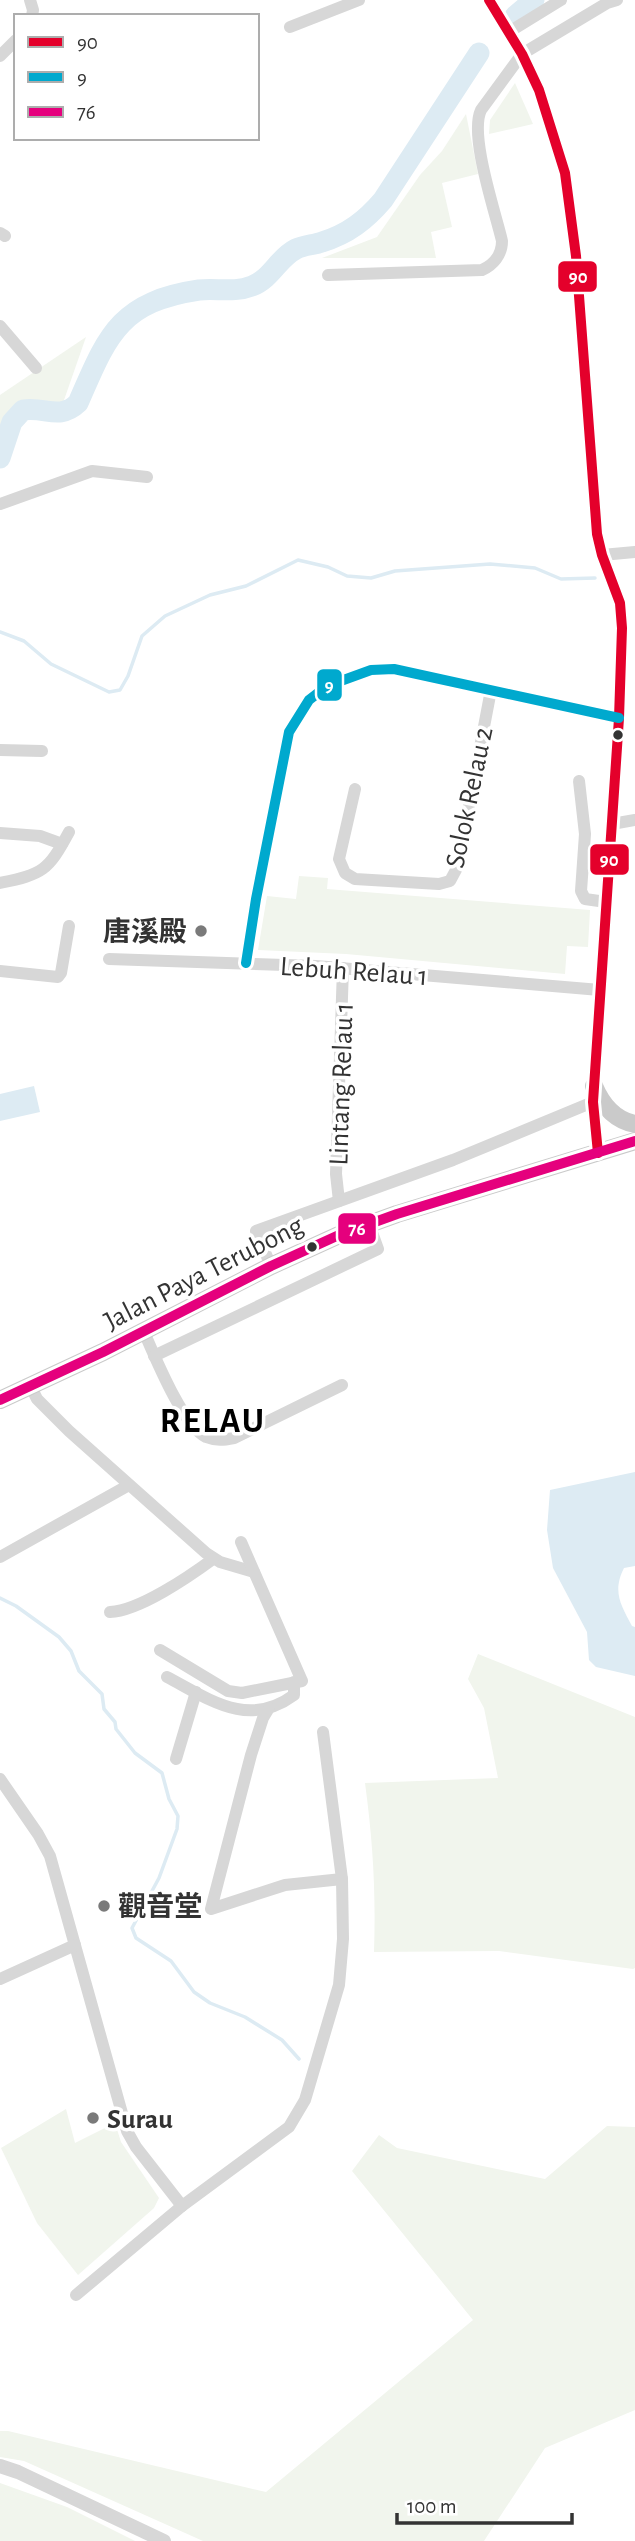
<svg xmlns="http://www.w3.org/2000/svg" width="635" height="2541" viewBox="0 0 635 2541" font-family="'Alegreya Sans','Noto Sans SC',sans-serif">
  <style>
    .green { fill: #f1f5ed }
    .water { fill: #ddebf3 }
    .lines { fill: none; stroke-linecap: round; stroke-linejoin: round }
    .stream { stroke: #ddebf3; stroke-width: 3.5 }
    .river { stroke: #ddebf3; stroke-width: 21 }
    .minor { stroke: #d7d7d7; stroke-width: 12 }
    .tertiary { stroke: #d7d7d7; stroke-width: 14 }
    .primary { stroke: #cacaca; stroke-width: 18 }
    .bus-1-casing { stroke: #fff; stroke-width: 16 }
    .bus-2-casing { stroke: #fff; stroke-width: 16 }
    .bus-3-casing { stroke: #fff; stroke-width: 16 }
    .bus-1 { stroke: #e4002b; stroke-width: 10 }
    .bus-2 { stroke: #00a9ce; stroke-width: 10 }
    .bus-3 { stroke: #e5007d; stroke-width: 10 }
    .bus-dot { fill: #333; stroke: #fff; stroke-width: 2.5 }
    .poi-dot { fill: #7a7a7a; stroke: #fff; stroke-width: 2.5 }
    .labels { text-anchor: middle; stroke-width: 7; stroke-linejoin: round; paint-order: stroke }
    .street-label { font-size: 28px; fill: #333; stroke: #fff }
    .poi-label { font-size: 28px; font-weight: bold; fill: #333; stroke: #fff; text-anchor: start }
    .district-label { font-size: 35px; font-weight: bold; letter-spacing: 2px; fill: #000; stroke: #fff }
    .line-badge { stroke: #fff; stroke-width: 2.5 }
    .badge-label { font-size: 19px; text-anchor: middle; font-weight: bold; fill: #fff }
  </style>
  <rect width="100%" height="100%" fill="#fff"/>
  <g class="green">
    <path d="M 515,83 L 533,124 L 489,134 L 490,120 Z"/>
    <path d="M 466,114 L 478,174 L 442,183 L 452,227 L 431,232 L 436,258 L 322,258 L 377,237 L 420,175 L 442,151 Z"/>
    <path d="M 86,337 L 63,403 C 27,401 18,392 0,427 L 0,395 Z"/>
    <path d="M 299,876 L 328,878 L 327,889 L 590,910 L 588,947 L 567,946 L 565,974 L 346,954 L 258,950 L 267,896 L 296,899 Z"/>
    <path d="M 478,1654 L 635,1717 L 635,1968 L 633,1969 L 499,1951 L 374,1952 C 376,1892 373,1842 365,1783 L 498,1778 L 484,1708 L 468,1679 Z"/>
    <path d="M 66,2109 L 75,2143 L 115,2123 L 121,2142 L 159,2198 L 154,2208 L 78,2275 L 37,2223 L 1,2148 Z"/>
    <path d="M 607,2126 L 635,2127 L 635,2410 L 545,2448 L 484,2541 L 203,2541 L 24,2461 L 0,2457 L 0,2431 L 8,2431 L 266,2492 L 473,2320 L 352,2171 L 379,2135 L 397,2148 L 545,2179 Z"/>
    <path d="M 0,2483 L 67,2507 L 135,2541 L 0,2541 Z"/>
  </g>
  <g class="water">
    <path d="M 34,1086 L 40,1112 L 0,1121 L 0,1094 Z"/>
    <path d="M 635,1472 L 635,1566 L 624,1568 C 612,1592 621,1605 632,1626 L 635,1627 L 635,1676 L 596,1667 L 589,1660 L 587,1632 L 553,1568 L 547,1530 L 550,1490 Z"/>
  </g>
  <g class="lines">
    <g class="stream">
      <path d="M 0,632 L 24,641 L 51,664 L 109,692 L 120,690 L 128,676 L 142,636 L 165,616 L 210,595 L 246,586 L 298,560 L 328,567 L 347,576 L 371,578 L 395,571 L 490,564 L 535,568 L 561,579 L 595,578"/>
      <path d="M 0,1598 L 16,1606 L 59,1637 L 71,1651 L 79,1671 L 102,1694 L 104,1709 L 115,1722 L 116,1729 L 135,1753 L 162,1773 L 169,1799 L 178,1816 L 177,1829 L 159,1878 L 132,1928 L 136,1938 L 171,1961 L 194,1992 L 210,2003 L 245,2017 L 282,2040 L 299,2059"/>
    </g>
    <g class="river">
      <path d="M 515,16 L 534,0"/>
      <path d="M 0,458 L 12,422 L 23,410 C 45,406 59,421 78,403 C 107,337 118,302 199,290 C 217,288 234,293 252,286 C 272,278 278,258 296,249 C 304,245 314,245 322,242 C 348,234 366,220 383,200 L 479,53"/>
    </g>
    <g class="minor">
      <path d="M 30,0 L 33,10 L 32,16"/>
      <path d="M 489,0 L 522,54 L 539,90 L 565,173 L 576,256 L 597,534 L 602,555 L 620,603 L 622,628 L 619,718 L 593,1102 L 598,1153"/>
      <path d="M 290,27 L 359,0"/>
      <path d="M 509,32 L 561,0"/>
      <path d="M 0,56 L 16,40"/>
      <path d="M 0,233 L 5,236"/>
      <path d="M 328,275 L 482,270 C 493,265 502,255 502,241 C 495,211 469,135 481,110 L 522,54 L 607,3 L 617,0"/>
      <path d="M 0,326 L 36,368"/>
      <path d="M 0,504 L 92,471 L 147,477"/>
      <path d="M 602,555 L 635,552"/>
      <path d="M 0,750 L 42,751"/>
      <path d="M 579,781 L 585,834 L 581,891 L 585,899 L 606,902"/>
      <path d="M 355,789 L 339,859 L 345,873 L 355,879 L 439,884 L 450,881 L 457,868 L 491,690"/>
      <path d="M 612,824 L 635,820"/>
      <path d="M 0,833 L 40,836 L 62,844"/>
      <path d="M 0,883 C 43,874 48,871 69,832"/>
      <path d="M 109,959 L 316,966 L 600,990"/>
      <path d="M 246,963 L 256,899 L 289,732 L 309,700 L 327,686 L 371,670 L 394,669 L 619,718"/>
      <path d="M 0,971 L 58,977 L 61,973 L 69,926"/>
      <path d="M 339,1201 L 336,1174 L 343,968"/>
      <path d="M 271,1266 L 256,1231 L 453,1160 L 593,1102"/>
      <path d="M 144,1332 C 155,1357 183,1426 206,1437 C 216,1441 224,1440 234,1438 L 342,1385"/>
      <path d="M 154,1356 L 378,1249 L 369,1224"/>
      <path d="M 31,1387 L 37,1399 L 69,1431 L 206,1553 L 220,1562 L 254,1572"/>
      <path d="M 0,1557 L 129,1485"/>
      <path d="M 110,1612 C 139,1611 190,1576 213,1559"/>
      <path d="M 160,1650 L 228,1691 L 242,1693 L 302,1681 L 241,1542"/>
      <path d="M 167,1677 C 209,1699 248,1729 294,1695 L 294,1682"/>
      <path d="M 269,1708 L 263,1718 L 251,1755 L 211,1909 L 285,1885 L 342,1879"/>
      <path d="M 176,1759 L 196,1692"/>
      <path d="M 0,1779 L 38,1834 L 50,1856 L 127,2131 L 136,2147 L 182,2206"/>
      <path d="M 0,1979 L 75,1945"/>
      <path d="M 76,2295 L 182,2206 L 289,2127 L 305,2100 L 339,1985 L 343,1939 L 342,1879 L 323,1732"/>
    </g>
    <path class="tertiary" d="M 0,2466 L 18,2472 L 164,2541"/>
    <g class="primary">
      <path d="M 594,1086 C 602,1105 614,1120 635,1124"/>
      <path d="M 0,1400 L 103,1352 L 271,1266 L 339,1235 L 397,1214 L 635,1141"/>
    </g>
    <defs>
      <path id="bus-1" d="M 489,0 L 522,54 L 539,90 L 565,173 L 576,256 L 597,534 L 602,555 L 620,603 L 622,628 L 619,718 L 593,1102 L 598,1153"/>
      <path id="bus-2" d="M 246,963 L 256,899 L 289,732 L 309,700 L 327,686 L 371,670 L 394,669 L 619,718"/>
      <path id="bus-3" d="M 0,1400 L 103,1352 L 271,1266 L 339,1235 L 397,1214 L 635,1141"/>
    </defs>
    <use href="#bus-1" class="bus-1-casing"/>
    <use href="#bus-2" class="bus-2-casing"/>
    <use href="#bus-3" class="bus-3-casing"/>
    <use href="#bus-1" class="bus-1"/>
    <use href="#bus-2" class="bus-2"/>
    <use href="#bus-3" class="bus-3"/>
  </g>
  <g class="bus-dot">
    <circle cx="618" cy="735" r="6"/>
    <circle cx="312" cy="1247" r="6"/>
  </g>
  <g class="poi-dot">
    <circle cx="201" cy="931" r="7"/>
    <circle cx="104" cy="1906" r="7"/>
    <circle cx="93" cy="2118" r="7"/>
  </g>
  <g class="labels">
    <g class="street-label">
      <text transform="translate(468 797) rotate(-78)" y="10">Solok Relau 2</text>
      <text transform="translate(354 970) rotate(4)" y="10">Lebuh Relau 1</text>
      <text transform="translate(340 1084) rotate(-88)" y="10">Lintang Relau 1</text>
      <text transform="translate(203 1272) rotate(-27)" y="10">Jalan Paya Terubong</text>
    </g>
    <g class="poi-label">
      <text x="187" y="941" text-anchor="end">唐溪殿</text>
      <text x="118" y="1916">觀音堂</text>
      <text x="107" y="2128">Surau</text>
    </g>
    <g class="district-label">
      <text x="213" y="1432">RELAU</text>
    </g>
  </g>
  <g class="line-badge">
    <rect x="557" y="260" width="41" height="33" rx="7" fill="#e4002b"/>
    <rect x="316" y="668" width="27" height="34" rx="7" fill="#00a9ce"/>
    <rect x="589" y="843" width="41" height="33" rx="7" fill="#e4002b"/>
    <rect x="337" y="1212" width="40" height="33" rx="7" fill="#e5007d"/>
  </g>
  <g class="badge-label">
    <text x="578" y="283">90</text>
    <text x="329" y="692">9</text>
    <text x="609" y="866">90</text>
    <text x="357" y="1235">76</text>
  </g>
  <rect x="14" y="14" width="245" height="126" fill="#ffffff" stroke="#adadad" stroke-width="2"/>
  <rect x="28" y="37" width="35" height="10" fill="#e4002b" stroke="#adadad" stroke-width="2"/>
  <text x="77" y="49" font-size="21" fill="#333333">90</text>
  <rect x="28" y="72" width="35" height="10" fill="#00a9ce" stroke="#adadad" stroke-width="2"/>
  <text x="77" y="84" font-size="21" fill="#333333">9</text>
  <rect x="28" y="107" width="35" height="10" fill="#e5007d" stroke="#adadad" stroke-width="2"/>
  <text x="77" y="119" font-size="21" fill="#333333">76</text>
  <path d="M397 2513v10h175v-10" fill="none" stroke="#333333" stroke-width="3.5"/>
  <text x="407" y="2513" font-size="21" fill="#333333" stroke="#ffffff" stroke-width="5" paint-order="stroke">100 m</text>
</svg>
